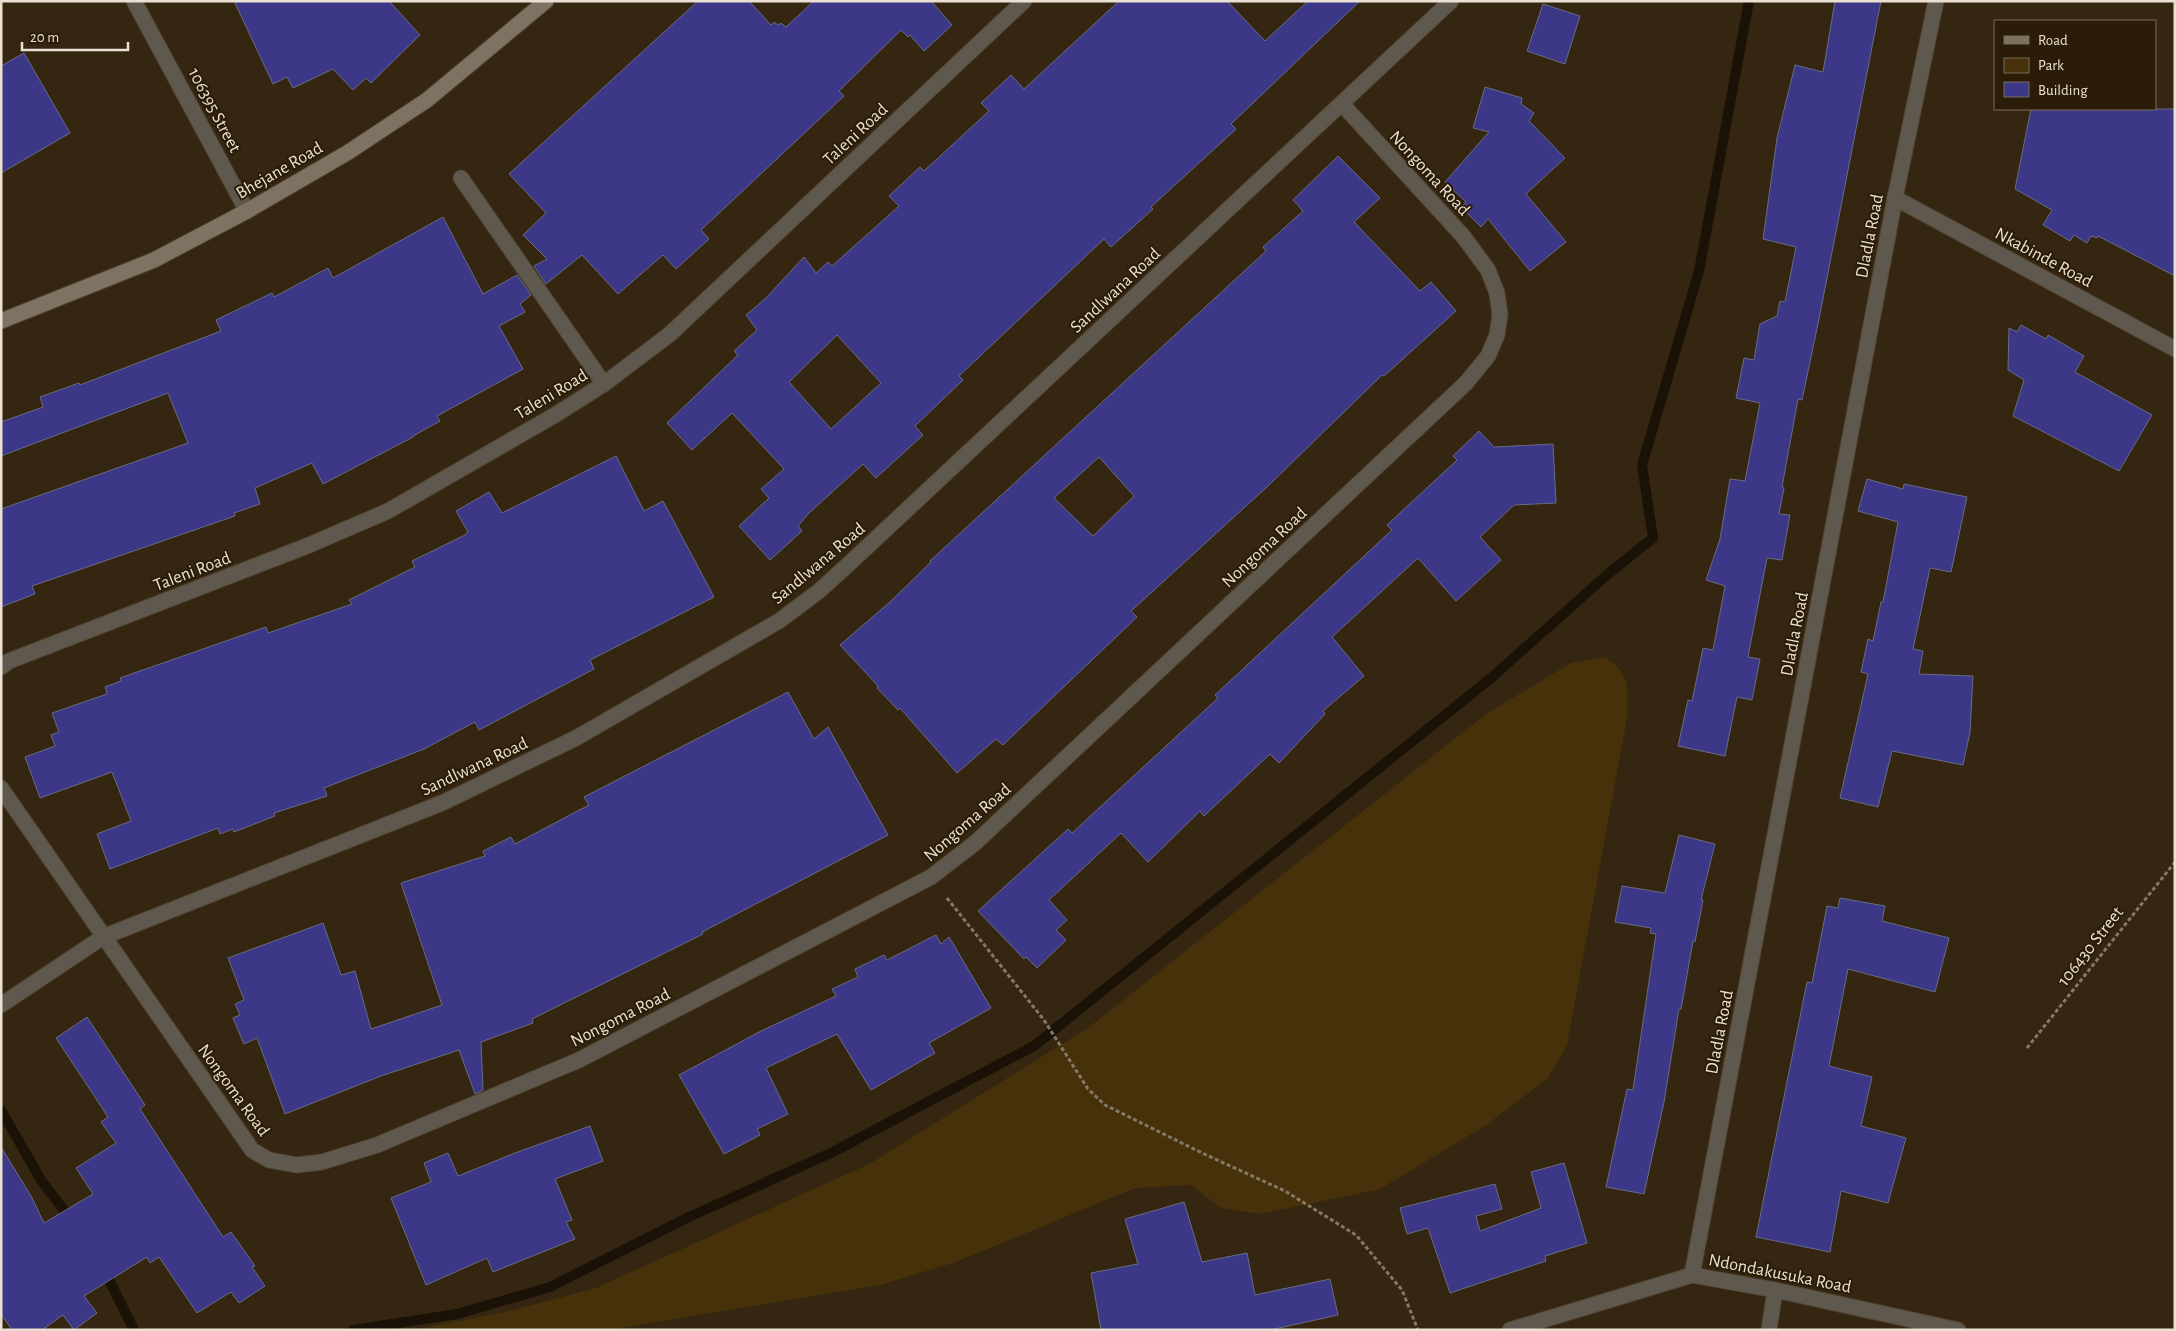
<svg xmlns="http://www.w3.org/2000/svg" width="2176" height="1331" viewBox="0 0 2176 1331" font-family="'Alegreya Sans',sans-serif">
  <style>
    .green { fill: #47310b }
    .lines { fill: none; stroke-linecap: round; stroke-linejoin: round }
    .stream { stroke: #1a1207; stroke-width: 10 }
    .building { fill: #3c3887; stroke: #696b85; fill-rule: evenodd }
    .street-casing { stroke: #51442f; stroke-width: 17 }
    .secondary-casing { stroke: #51442f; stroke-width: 17 }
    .path { stroke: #847866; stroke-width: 3; stroke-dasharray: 4 2.5; stroke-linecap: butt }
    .street { stroke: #5f584e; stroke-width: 15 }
    .secondary { stroke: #7e7363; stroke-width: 15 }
    .labels { text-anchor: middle; stroke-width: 4; stroke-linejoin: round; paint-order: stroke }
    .street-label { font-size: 18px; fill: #eae1d4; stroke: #2a1c07 }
  </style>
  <rect width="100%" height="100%" fill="#342610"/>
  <path class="green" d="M 1604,657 C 1633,674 1627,688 1627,718 L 1567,1045 L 1548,1078 L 1488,1124 L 1380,1189 L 1261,1214 L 1221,1208 L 1191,1185 L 1135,1188 L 956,1262 L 880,1285 L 608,1330 L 411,1330 L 506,1312 L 596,1288 L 871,1163 L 1088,1028 L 1486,714 L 1571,663 Z"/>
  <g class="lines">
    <g class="stream">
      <path d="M 1,1110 L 41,1180 L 72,1221"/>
      <path d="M 103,1268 L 134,1330"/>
      <path d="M 353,1330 L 457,1314 L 550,1287 L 689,1217 L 831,1153 L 1034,1046 L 1491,678 L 1608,574 L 1653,538 L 1642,465 L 1699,271 L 1749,1"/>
    </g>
  </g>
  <g class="building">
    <path d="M 234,1 L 389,1 L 420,35 L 371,83 L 366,78 L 353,90 L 333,69 L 293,88 L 287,77 L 273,84 Z"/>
    <path d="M 698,1 L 749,1 L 771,25 L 774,22 L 778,25 L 781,23 L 786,27 L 814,1 L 931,1 L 952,25 L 924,51 L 910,35 L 908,37 L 901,30 L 839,91 L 844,96 L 701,230 L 709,239 L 676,269 L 663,255 L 618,294 L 582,255 L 546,284 L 534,266 L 547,259 L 523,235 L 546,213 L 509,174 Z"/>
    <path d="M 1119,1 L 1227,1 L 1265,41 L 1308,1 L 1360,1 L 1231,124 L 1236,129 L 1151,207 L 1153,209 L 1111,247 L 1104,239 L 959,376 L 963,380 L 915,426 L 923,435 L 876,478 L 863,464 L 809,513 L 798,526 L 802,531 L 770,560 L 739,526 L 769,498 L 761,489 L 784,469 L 732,413 L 692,450 L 667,423 L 738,355 L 734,351 L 757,330 L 746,315 L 765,299 L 804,257 L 816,273 L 828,262 L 832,266 L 899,206 L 889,196 L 920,167 L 924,171 L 989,111 L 981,103 L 1011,75 L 1024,89 ZM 837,335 L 881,383 L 831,429 L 789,382 Z"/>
    <path d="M 1835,1 L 1881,1 L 1819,319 L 1802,400 L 1798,399 L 1782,487 L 1784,488 L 1779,514 L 1790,515 L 1782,560 L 1767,558 L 1748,657 L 1760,659 L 1752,700 L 1737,697 L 1725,756 L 1678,746 L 1688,700 L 1692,701 L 1703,648 L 1713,650 L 1725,586 L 1706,580 L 1720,539 L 1730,479 L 1745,481 L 1760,403 L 1736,398 L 1744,358 L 1754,360 L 1760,324 L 1777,316 L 1780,301 L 1785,302 L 1796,247 L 1763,239 L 1777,138 L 1795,65 L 1823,72 Z"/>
    <path d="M 1543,4 L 1580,16 L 1565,64 L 1527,51 Z"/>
    <path d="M 24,53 L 70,133 L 1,173 L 1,66 Z"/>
    <path d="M 1485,87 L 1522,98 L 1521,104 L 1534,113 L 1529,121 L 1565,158 L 1526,194 L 1566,242 L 1530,271 L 1488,219 L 1481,227 L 1461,207 L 1466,202 L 1445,182 L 1489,132 L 1473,128 Z"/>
    <path d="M 2031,109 L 2175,109 L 2175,276 L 2098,236 L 2097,238 L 2091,236 L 2087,243 L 2074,235 L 2070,241 L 2043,225 L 2052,210 L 2015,189 Z"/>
    <path d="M 1338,156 L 1380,198 L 1354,222 L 1420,291 L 1431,282 L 1456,311 L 1384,376 L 1382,375 L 1268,486 L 1131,611 L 1137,617 L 1003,745 L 996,739 L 957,773 L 900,708 L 898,710 L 877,688 L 878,686 L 840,645 L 890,602 L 931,562 L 930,561 L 1266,251 L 1263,247 L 1303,211 L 1293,200 ZM 1099,457 L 1134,496 L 1093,536 L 1054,498 Z"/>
    <path d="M 443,217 L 483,294 L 517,275 L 531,295 L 520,304 L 525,312 L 499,326 L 523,369 L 437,416 L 440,421 L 413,436 L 413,437 L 323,484 L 312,463 L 255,488 L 260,504 L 234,513 L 235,516 L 32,586 L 35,594 L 1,607 L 1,509 L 188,443 L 168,393 L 1,456 L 1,422 L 43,407 L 40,397 L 79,383 L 80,385 L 221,331 L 216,320 L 272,293 L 274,297 L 328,268 L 333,278 Z"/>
    <path d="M 2021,325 L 2046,339 L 2048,335 L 2084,356 L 2075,372 L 2152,415 L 2119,471 L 2013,416 L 2024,380 L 2008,370 L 2009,328 L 2017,332 Z"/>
    <path d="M 1479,431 L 1494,447 L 1553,444 L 1556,503 L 1514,505 L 1480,537 L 1501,560 L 1456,601 L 1418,558 L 1332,637 L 1364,676 L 1323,711 L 1325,714 L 1279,763 L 1270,754 L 1204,816 L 1200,811 L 1148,862 L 1121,833 L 1049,900 L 1067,920 L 1056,930 L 1066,940 L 1037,968 L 1026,957 L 1024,959 L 978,911 L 1068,829 L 1072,833 L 1218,698 L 1215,695 L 1392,530 L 1387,525 L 1457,460 L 1453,456 Z"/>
    <path d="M 616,456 L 644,511 L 663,501 L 714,597 L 590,660 L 594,669 L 479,730 L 475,722 L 424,749 L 324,788 L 327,796 L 274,813 L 275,816 L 234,832 L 233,829 L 220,834 L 218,828 L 110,869 L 97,834 L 131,821 L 112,772 L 40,798 L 25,757 L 55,746 L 51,735 L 59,732 L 52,713 L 107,694 L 105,687 L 121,681 L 120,678 L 266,627 L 268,633 L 352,604 L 349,600 L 415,567 L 412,561 L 465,535 L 468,532 L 456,511 L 489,492 L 502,513 Z"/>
    <path d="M 1867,479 L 1903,489 L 1904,484 L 1967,497 L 1951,572 L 1930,568 L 1913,649 L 1923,651 L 1919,674 L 1973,676 L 1970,732 L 1963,765 L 1892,751 L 1878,807 L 1840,798 L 1868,674 L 1861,672 L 1868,639 L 1873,641 L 1881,602 L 1883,602 L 1898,522 L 1858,511 Z"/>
    <path d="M 788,692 L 814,739 L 828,727 L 888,835 L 702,932 L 703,934 L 532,1019 L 533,1023 L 481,1042 L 483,1090 L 475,1094 L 459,1050 L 381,1076 L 285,1114 L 257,1038 L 244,1044 L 233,1018 L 240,1015 L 235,1004 L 244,1000 L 228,958 L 323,923 L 341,975 L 355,971 L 371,1029 L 442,1005 L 401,883 L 485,856 L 483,851 L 511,837 L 515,844 L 589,805 L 584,797 Z"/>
    <path d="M 1679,835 L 1715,844 L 1701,900 L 1703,900 L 1695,942 L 1693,941 L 1681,1009 L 1679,1009 L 1664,1102 L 1644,1194 L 1606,1187 L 1627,1089 L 1633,1090 L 1656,934 L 1650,933 L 1651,928 L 1615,922 L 1622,886 L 1665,893 Z"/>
    <path d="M 1840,898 L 1885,906 L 1882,921 L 1949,938 L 1935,992 L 1848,969 L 1829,1066 L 1872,1077 L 1861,1126 L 1906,1138 L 1888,1203 L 1841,1191 L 1830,1252 L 1756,1237 L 1807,982 L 1812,983 L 1827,906 L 1838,908 Z"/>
    <path d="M 936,935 L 941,944 L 949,937 L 991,1008 L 929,1043 L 935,1053 L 871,1090 L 837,1034 L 766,1068 L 788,1114 L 757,1129 L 760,1135 L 724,1154 L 679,1075 L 761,1031 L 836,996 L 832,989 L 858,977 L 855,969 L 884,955 L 887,960 Z"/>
    <path d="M 87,1017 L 145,1105 L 140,1109 L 223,1237 L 231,1232 L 255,1266 L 252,1267 L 265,1286 L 239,1303 L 231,1292 L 197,1313 L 159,1257 L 150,1263 L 147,1257 L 84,1296 L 97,1313 L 74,1330 L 63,1315 L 42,1330 L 12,1330 L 1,1314 L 1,1147 L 31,1196 L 44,1223 L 93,1194 L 76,1168 L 116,1143 L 101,1122 L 108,1117 L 56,1038 Z"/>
    <path d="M 590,1126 L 603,1161 L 555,1179 L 572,1220 L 566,1222 L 575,1239 L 493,1272 L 487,1258 L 426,1285 L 391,1198 L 431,1182 L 424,1163 L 448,1153 L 458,1176 L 515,1153 Z"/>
    <path d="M 1564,1163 L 1587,1243 L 1545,1256 L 1546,1261 L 1450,1293 L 1428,1228 L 1407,1234 L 1400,1208 L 1495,1184 L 1502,1209 L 1476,1216 L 1480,1231 L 1541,1208 L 1531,1172 Z"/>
    <path d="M 1184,1202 L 1202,1262 L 1247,1253 L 1255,1295 L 1330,1279 L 1338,1315 L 1270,1330 L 1101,1330 L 1091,1273 L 1138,1264 L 1125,1219 Z"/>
  </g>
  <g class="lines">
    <defs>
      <g id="street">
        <path d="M 134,1 L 247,211"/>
        <path d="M 461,178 L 604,384"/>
        <path d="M 1895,198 L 2175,349"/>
        <path d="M 1,667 L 9,661 L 307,546 L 388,511 L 555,415 L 604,384 L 670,334 L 1024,1"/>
        <path d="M 1,788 L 252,1150 L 269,1160 L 297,1165 L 322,1162 L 377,1145 L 579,1060 L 931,877 L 975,843 L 1466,383 L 1488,356 L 1497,335 L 1500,315 L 1497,293 L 1488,270 L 1463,236 L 1342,104"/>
        <path d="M 1,1005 L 103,937 L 442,803 L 576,738 L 779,621 L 819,591 L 852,561 L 1451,1"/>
        <path d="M 1692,1275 L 1895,198 L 1936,1"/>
        <path d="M 1510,1330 L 1692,1275 L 1775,1290 L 1958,1330"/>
        <path d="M 1769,1330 L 1775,1290"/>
      </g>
      <path id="secondary" d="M 1,321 L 154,260 L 247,211 L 347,153 L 427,100 L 546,1"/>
    </defs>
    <use href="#street" class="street-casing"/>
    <use href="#secondary" class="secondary-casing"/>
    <g class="path">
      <path d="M 947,898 L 1044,1020 L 1088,1089 L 1105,1105 L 1202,1153 L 1285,1191 L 1356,1235 L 1402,1290 L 1418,1330"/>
      <path d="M 2027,1048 L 2175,862"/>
    </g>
    <use href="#street" class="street"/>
    <use href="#secondary" class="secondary"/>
  </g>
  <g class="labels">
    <g class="street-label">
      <text transform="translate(215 110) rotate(62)" y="6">106395 Street</text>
      <text transform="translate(855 134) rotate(-43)" y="6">Taleni Road</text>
      <text transform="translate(279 170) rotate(-30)" y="6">Bhejane Road</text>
      <text transform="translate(1430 173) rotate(47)" y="6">Nongoma Road</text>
      <text transform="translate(1869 236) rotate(-79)" y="6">Dladla Road</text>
      <text transform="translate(2044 257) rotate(28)" y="6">Nkabinde Road</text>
      <text transform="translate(1115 290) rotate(-43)" y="6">Sandlwana Road</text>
      <text transform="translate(551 394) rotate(-31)" y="6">Taleni Road</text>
      <text transform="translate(1264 547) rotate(-43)" y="6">Nongoma Road</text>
      <text transform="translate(818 563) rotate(-40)" y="6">Sandlwana Road</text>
      <text transform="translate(192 571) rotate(-21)" y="6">Taleni Road</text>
      <text transform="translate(1794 634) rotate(-79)" y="6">Dladla Road</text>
      <text transform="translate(474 766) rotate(-25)" y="6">Sandlwana Road</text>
      <text transform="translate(967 822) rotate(-41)" y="6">Nongoma Road</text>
      <text transform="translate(2090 946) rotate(-52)" y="6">106430 Street</text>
      <text transform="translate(620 1017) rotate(-27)" y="6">Nongoma Road</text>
      <text transform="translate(1719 1032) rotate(-79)" y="6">Dladla Road</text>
      <text transform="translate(234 1090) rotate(54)" y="6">Nongoma Road</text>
      <text transform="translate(1780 1273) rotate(11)" y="6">Ndondakusuka Road</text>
    </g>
  </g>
  <rect width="2176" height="1331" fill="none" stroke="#eae1d4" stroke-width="5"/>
  <rect x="1994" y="20" width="162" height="90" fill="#2a1c07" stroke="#776b59"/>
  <rect x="2004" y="36" width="25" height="8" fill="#7e7363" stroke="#776b59"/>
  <text x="2038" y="45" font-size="15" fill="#eae1d4">Road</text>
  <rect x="2004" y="58" width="25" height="15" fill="#47310b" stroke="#776b59"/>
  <text x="2038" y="70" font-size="15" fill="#eae1d4">Park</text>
  <rect x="2004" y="82" width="25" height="15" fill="#3c3887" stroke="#776b59"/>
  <text x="2038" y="95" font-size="15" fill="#eae1d4">Building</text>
  <path d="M22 42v8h106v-8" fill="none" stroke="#eae1d4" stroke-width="2.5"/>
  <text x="30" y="42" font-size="15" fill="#eae1d4" stroke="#2a1c07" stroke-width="4" paint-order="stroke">20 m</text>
</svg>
